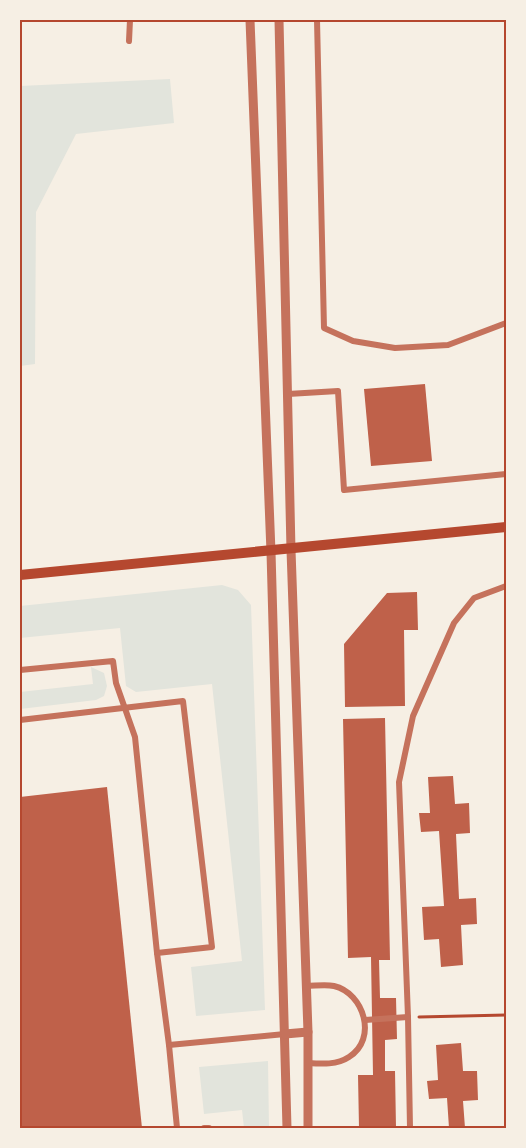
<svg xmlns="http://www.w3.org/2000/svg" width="526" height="1148" viewBox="0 0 526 1148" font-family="'Exo 2',sans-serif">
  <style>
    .green { fill: #e2e4dc }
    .building { fill: #bf614a }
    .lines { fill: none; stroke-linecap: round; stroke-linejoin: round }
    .path { stroke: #b5482f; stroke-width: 3 }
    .minor { stroke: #c5725c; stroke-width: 6 }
    .tertiary { stroke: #c5725c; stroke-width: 9 }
    .secondary { stroke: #b5482f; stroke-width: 10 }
    .neatline { fill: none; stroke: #b5482f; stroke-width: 2 }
  </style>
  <rect width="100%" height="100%" fill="#f6efe4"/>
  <g class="green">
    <path d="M 170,79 L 174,123 L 76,134 L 36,212 L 35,364 L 20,366 L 20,86 Z"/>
    <path d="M 222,585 L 238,590 L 251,605 L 265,1010 L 196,1016 L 191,967 L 242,961 L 212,684 L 136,692 L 126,686 L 120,628 L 20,638 L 20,606 Z"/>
    <path d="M 91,667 L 104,673 L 107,686 L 104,696 L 96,700 L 20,709 L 20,692 L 93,684 Z"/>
    <path d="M 268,1061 L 269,1128 L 244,1128 L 242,1110 L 204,1114 L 199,1067 Z"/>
  </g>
  <g class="building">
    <path d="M 425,384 L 432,461 L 371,466 L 364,389 Z"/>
    <path d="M 417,592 L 418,630 L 404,630 L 405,706 L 345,707 L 344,644 L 387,593 Z"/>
    <path d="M 385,718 L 390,960 L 379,960 L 380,998 L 396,998 L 397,1039 L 385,1040 L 385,1071 L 395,1071 L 396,1128 L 359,1128 L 358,1075 L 373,1075 L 371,957 L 348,958 L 343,719 Z"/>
    <path d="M 453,776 L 455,804 L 469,803 L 470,833 L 456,834 L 459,899 L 476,898 L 477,924 L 461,925 L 463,965 L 441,967 L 439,939 L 424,940 L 422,907 L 444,906 L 439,831 L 421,832 L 419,813 L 430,813 L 428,777 Z"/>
    <path d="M 107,787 L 142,1128 L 20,1128 L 20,797 Z"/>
    <path d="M 461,1043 L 463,1071 L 477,1071 L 478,1100 L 463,1101 L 465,1128 L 449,1128 L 447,1098 L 429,1099 L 427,1081 L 438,1080 L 436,1045 Z"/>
  </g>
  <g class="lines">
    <path class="path" d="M 419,1017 L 506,1015"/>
    <g class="minor">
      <path d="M 317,20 L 324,328 L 353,341 L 395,348 L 448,345 L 506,323"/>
      <path d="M 129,41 L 130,20"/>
      <path d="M 288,394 L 338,391 L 344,490 L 506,474"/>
      <path d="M 20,670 L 113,661 L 116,683 L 135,737 L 157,953"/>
      <path d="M 20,720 L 183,701 L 212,947 L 157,953 L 169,1045 L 285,1034"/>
      <path d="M 306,986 C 315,986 325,984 334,986 C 364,993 378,1039 349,1057 C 337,1065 322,1064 308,1063"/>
      <path d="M 365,1020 L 408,1017"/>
      <path d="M 169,1045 L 177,1128"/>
      <path d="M 204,1128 L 209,1128"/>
      <path d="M 410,1128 L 408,1017 L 399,782 L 413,716 L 454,623 L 474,598 L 506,586"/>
    </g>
    <g class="tertiary">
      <path d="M 250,20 L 271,552 L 287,1128"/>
      <path d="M 279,20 L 291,550 L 308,1032 L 308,1128"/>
      <path d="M 285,1034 L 308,1032"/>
    </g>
    <path class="secondary" d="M 20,575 L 506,527"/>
  </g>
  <rect width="526" height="1148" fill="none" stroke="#f6efe4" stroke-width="42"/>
  <rect x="21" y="21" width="484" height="1106" class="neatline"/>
</svg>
